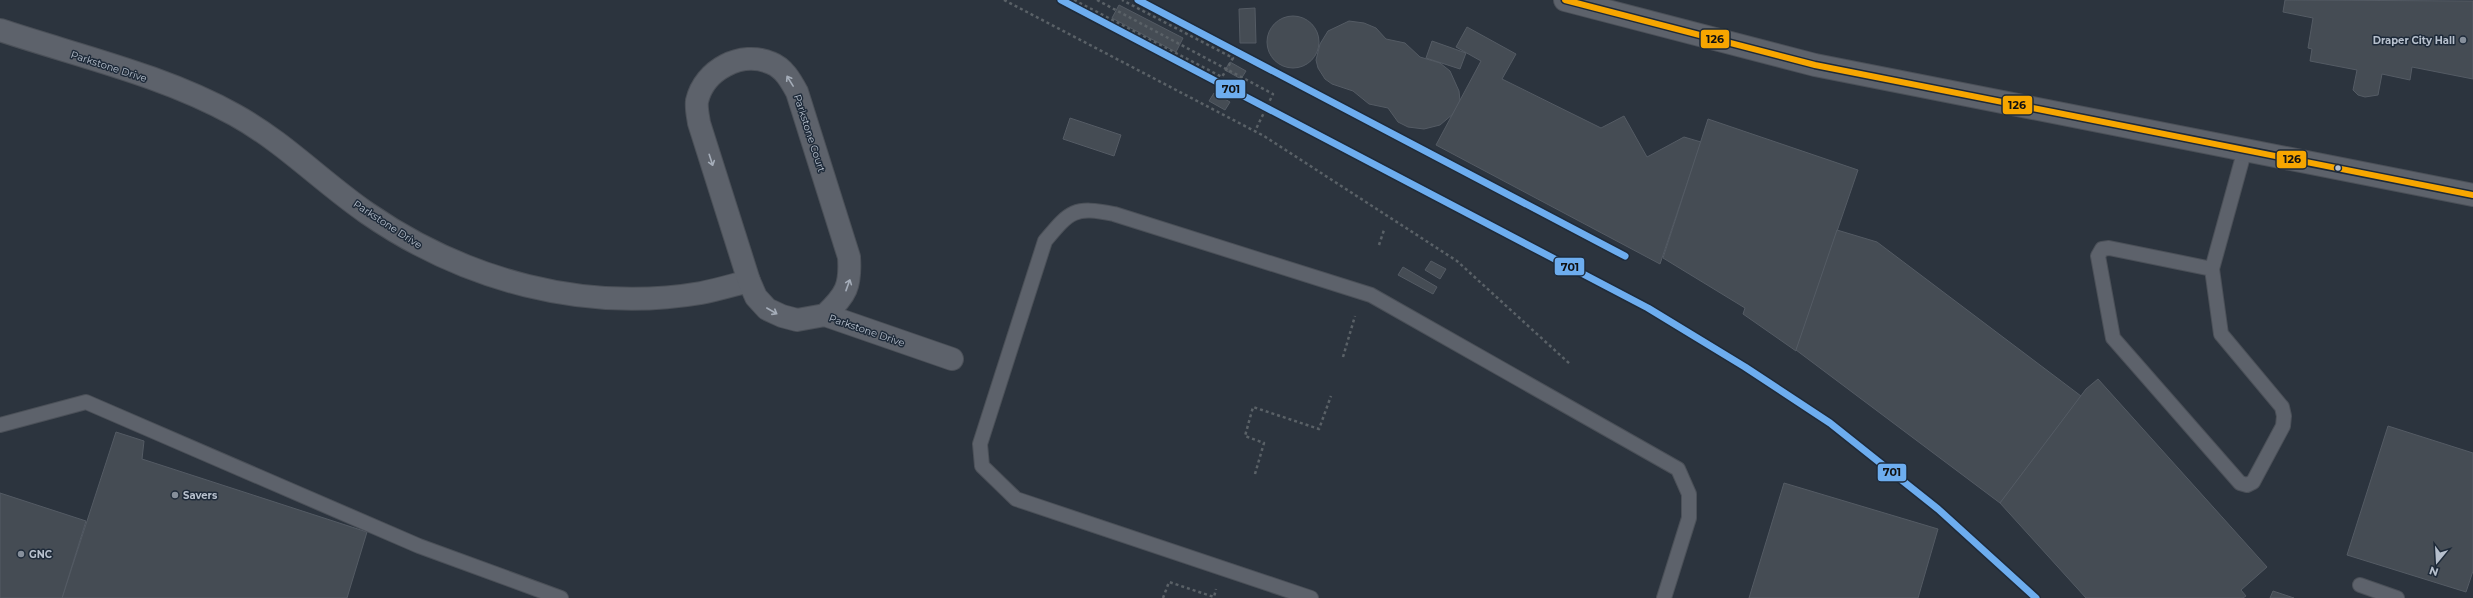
<svg xmlns="http://www.w3.org/2000/svg" width="2473" height="598" viewBox="0 0 2473 598" font-family="Montserrat,sans-serif">
  <style>
    .building { fill: #454c54; stroke: #545b64 }
    .lines { fill: none; stroke-linecap: round; stroke-linejoin: round }
    .service-casing { stroke: #4b5058; stroke-width: 16 }
    .minor-casing { stroke: #4b5058; stroke-width: 24 }
    .tertiary-casing { stroke: #4b5058; stroke-width: 24 }
    .path { stroke: #5a6167; stroke-width: 2.5; stroke-dasharray: 3 3; stroke-linecap: butt }
    .service { stroke: #5d626b; stroke-width: 14 }
    .minor { stroke: #5d626b; stroke-width: 22 }
    .tertiary { stroke: #5d626b; stroke-width: 22 }
    .bus-1-casing { stroke: #1e2a39; stroke-width: 9 }
    .bus-1 { stroke: #f7a600; stroke-width: 6 }
    .rail-1-casing { stroke: #1e2a39; stroke-width: 10 }
    .rail-1 { stroke: #6dadef; stroke-width: 7 }
    .oneway { stroke: #a5adb9 }
    .poi-dot { fill: #868f9b; stroke: #1e2a39; stroke-width: 1.5 }
    .bus-dot { fill: #b7c0cd; stroke: #1e2a39; stroke-width: 1.5 }
    .labels { text-anchor: middle; stroke-width: 3; stroke-linejoin: round; paint-order: stroke }
    .poi-label { font-size: 10px; font-weight: bold; fill: #b7c0cd; stroke: #1e2a39; text-anchor: start }
    .street-label { font-size: 10px; fill: #b7c0cd; stroke: #1e2a39 }
    .line-badge { stroke: #1e2a39; stroke-width: 1.5 }
    .pale-badge-label { font-size: 11px; text-anchor: middle; font-weight: bold; fill: #111 }
  </style>
  <rect width="100%" height="100%" fill="#2c343e"/>
  <g class="building">
    <path d="M 2285,0 L 2473,1 L 2473,79 L 2412,67 L 2410,80 L 2382,74 L 2378,95 L 2365,97 L 2358,95 L 2353,90 L 2357,70 L 2310,61 L 2312,49 L 2308,48 L 2313,18 L 2283,12 Z"/>
    <path d="M 1119,5 L 1183,38 L 1176,52 L 1112,18 Z"/>
    <path d="M 1255,8 L 1256,43 L 1240,43 L 1239,9 Z"/>
    <circle cx="1293" cy="42" r="26"/>
    <path d="M 1349,21 L 1364,23 L 1376,28 L 1386,39 L 1405,43 L 1420,57 L 1440,63 L 1450,71 L 1459,91 L 1460,101 L 1453,114 L 1440,125 L 1424,129 L 1408,127 L 1398,122 L 1388,108 L 1369,104 L 1353,91 L 1332,84 L 1325,79 L 1318,68 L 1316,60 L 1320,44 L 1328,31 Z"/>
    <path d="M 1467,27 L 1516,54 L 1502,79 L 1601,128 L 1624,116 L 1647,157 L 1684,137 L 1701,142 L 1660,264 L 1436,145 L 1481,61 L 1456,47 Z"/>
    <path d="M 1432,41 L 1466,53 L 1460,69 L 1426,58 Z"/>
    <path d="M 1230,62 L 1246,71 L 1241,79 L 1225,70 Z"/>
    <path d="M 1214,93 L 1230,102 L 1225,110 L 1209,101 Z"/>
    <path d="M 1070,118 L 1121,135 L 1114,156 L 1063,139 Z"/>
    <path d="M 1708,119 L 1858,170 L 1796,351 L 1743,314 L 1745,308 L 1663,258 Z"/>
    <path d="M 1837,230 L 1877,242 L 2081,396 L 2000,503 L 1796,350 Z"/>
    <path d="M 1431,261 L 1446,269 L 1440,279 L 1425,270 Z"/>
    <path d="M 1403,267 L 1437,287 L 1433,294 L 1398,275 Z"/>
    <path d="M 2098,379 L 2267,567 L 2241,590 L 2246,596 L 2243,598 L 2086,598 L 2000,503 L 2086,389 Z"/>
    <path d="M 2388,426 L 2473,453 L 2473,571 L 2466,592 L 2347,555 Z"/>
    <path d="M 116,432 L 144,441 L 142,459 L 367,532 L 347,598 L 62,598 Z"/>
    <path d="M 1784,483 L 1938,529 L 1918,598 L 1749,598 Z"/>
    <path d="M 0,493 L 86,521 L 62,598 L 0,598 Z"/>
    <path d="M 2273,591 L 2294,598 L 2270,598 Z"/>
  </g>
  <g class="lines">
    <defs>
      <g id="service">
        <path d="M 2212,269 L 2221,334 L 2282,407 L 2284,416 L 2283,426 L 2253,482 L 2247,485 L 2240,483 L 2113,338 L 2098,256 L 2102,249 L 2109,248 L 2212,269 L 2245,149"/>
        <path d="M 0,425 L 86,402 L 419,546 L 561,598"/>
        <path d="M 2360,585 L 2397,598"/>
        <path d="M 1311,598 L 1016,499 L 982,466 L 980,444 L 1045,241 C 1070,211 1074,206 1114,214 L 1371,295 L 1678,469 L 1689,494 L 1689,518 L 1664,598"/>
      </g>
      <g id="minor">
        <path d="M 0,30 C 78,56 163,75 235,115 C 284,142 322,182 367,213 C 464,280 584,313 701,293 C 717,290 733,285 749,281"/>
        <path d="M 825,315 C 846,295 851,286 849,257 L 797,92 C 791,81 784,68 771,63 C 741,50 704,70 697,101 C 696,108 698,116 699,123 L 749,281 L 756,297 L 767,309 L 782,316 L 797,320 L 825,315 L 952,359"/>
      </g>
      <path id="tertiary" d="M 1565,0 L 1815,65 L 2473,195"/>
    </defs>
    <use href="#service" class="service-casing"/>
    <use href="#minor" class="minor-casing"/>
    <use href="#tertiary" class="tertiary-casing"/>
    <g class="path">
      <path d="M 1004,0 L 1264,136 L 1457,261 L 1571,365"/>
      <path d="M 1074,0 L 1222,77 L 1233,58 L 1122,0"/>
      <path d="M 1097,0 L 1273,94 L 1255,131"/>
      <path d="M 1379,245 L 1384,230"/>
      <path d="M 1343,357 L 1355,316"/>
      <path d="M 1255,474 L 1264,443 L 1245,436 L 1253,407 L 1319,429 L 1331,396"/>
      <path d="M 1163,598 L 1169,582 L 1214,597 L 1216,589"/>
    </g>
    <use href="#service" class="service"/>
    <use href="#minor" class="minor"/>
    <use href="#tertiary" class="tertiary"/>
    <defs>
      <path id="bus-1" d="M 1565,0 L 1815,65 L 2473,195"/>
    </defs>
    <use href="#bus-1" class="bus-1-casing"/>
    <use href="#bus-1" class="bus-1"/>
    <defs>
      <g id="rail-1">
        <path d="M 1061,0 L 1648,308 L 1745,367 L 1830,423 L 1938,509 L 2036,598"/>
        <path d="M 1138,0 L 1625,256"/>
      </g>
    </defs>
    <use href="#rail-1" class="rail-1-casing"/>
    <use href="#rail-1" class="rail-1"/>
  </g>
  <defs><path id="oneway-shaft" d="M-6 0H5M1.5-3L5.5 0L1.5 3" fill="none" stroke-width="1.6" stroke-linecap="round" stroke-linejoin="round"/></defs>
  <g class="oneway">
    <use href="#oneway-shaft" transform="translate(790 81) rotate(-122)"/>
    <use href="#oneway-shaft" transform="translate(711 160) rotate(72)"/>
    <use href="#oneway-shaft" transform="translate(848 285) rotate(-70)"/>
    <use href="#oneway-shaft" transform="translate(772 311) rotate(30)"/>
  </g>
  <g class="poi-dot">
    <circle cx="2463" cy="40" r="4"/>
    <circle cx="175" cy="495" r="4"/>
    <circle cx="21" cy="554" r="4"/>
  </g>
  <circle class="bus-dot" cx="2338" cy="168" r="3.5"/>
  <g class="labels">
    <g class="poi-label">
      <text x="2455" y="44" text-anchor="end">Draper City Hall</text>
      <text x="183" y="499">Savers</text>
      <text x="29" y="558">GNC</text>
    </g>
    <g class="street-label">
      <text transform="translate(109 66) rotate(18)" y="4">Parkstone Drive</text>
      <text transform="translate(810 133) rotate(72)" y="4">Parkstone Court</text>
      <text transform="translate(388 224) rotate(33)" y="4">Parkstone Drive</text>
      <text transform="translate(867 330) rotate(19)" y="4">Parkstone Drive</text>
    </g>
  </g>
  <g class="line-badge">
    <rect x="1700" y="29" width="30" height="20" rx="4" fill="#f7a600"/>
    <rect x="1215" y="79" width="31" height="20" rx="4" fill="#6dadef"/>
    <rect x="2002" y="95" width="31" height="20" rx="4" fill="#f7a600"/>
    <rect x="2276" y="150" width="31" height="19" rx="4" fill="#f7a600"/>
    <rect x="1554" y="257" width="31" height="19" rx="4" fill="#6dadef"/>
    <rect x="1877" y="463" width="30" height="19" rx="4" fill="#6dadef"/>
  </g>
  <g class="pale-badge-label">
    <text x="1715" y="43">126</text>
    <text x="1231" y="93">701</text>
    <text x="2017" y="109">126</text>
    <text x="2292" y="163">126</text>
    <text x="1570" y="271">701</text>
    <text x="1892" y="476">701</text>
  </g>
  <g transform="translate(2437 562) rotate(198)" stroke="#1e2a39" stroke-width="3" paint-order="stroke">
  <path d="M0-3L7 15L0 10L-7 15Z" fill="#b7c0cd"/>
  <text y="-6" font-size="11" font-weight="bold" text-anchor="middle" fill="#b7c0cd">N</text>
  </g>
</svg>
